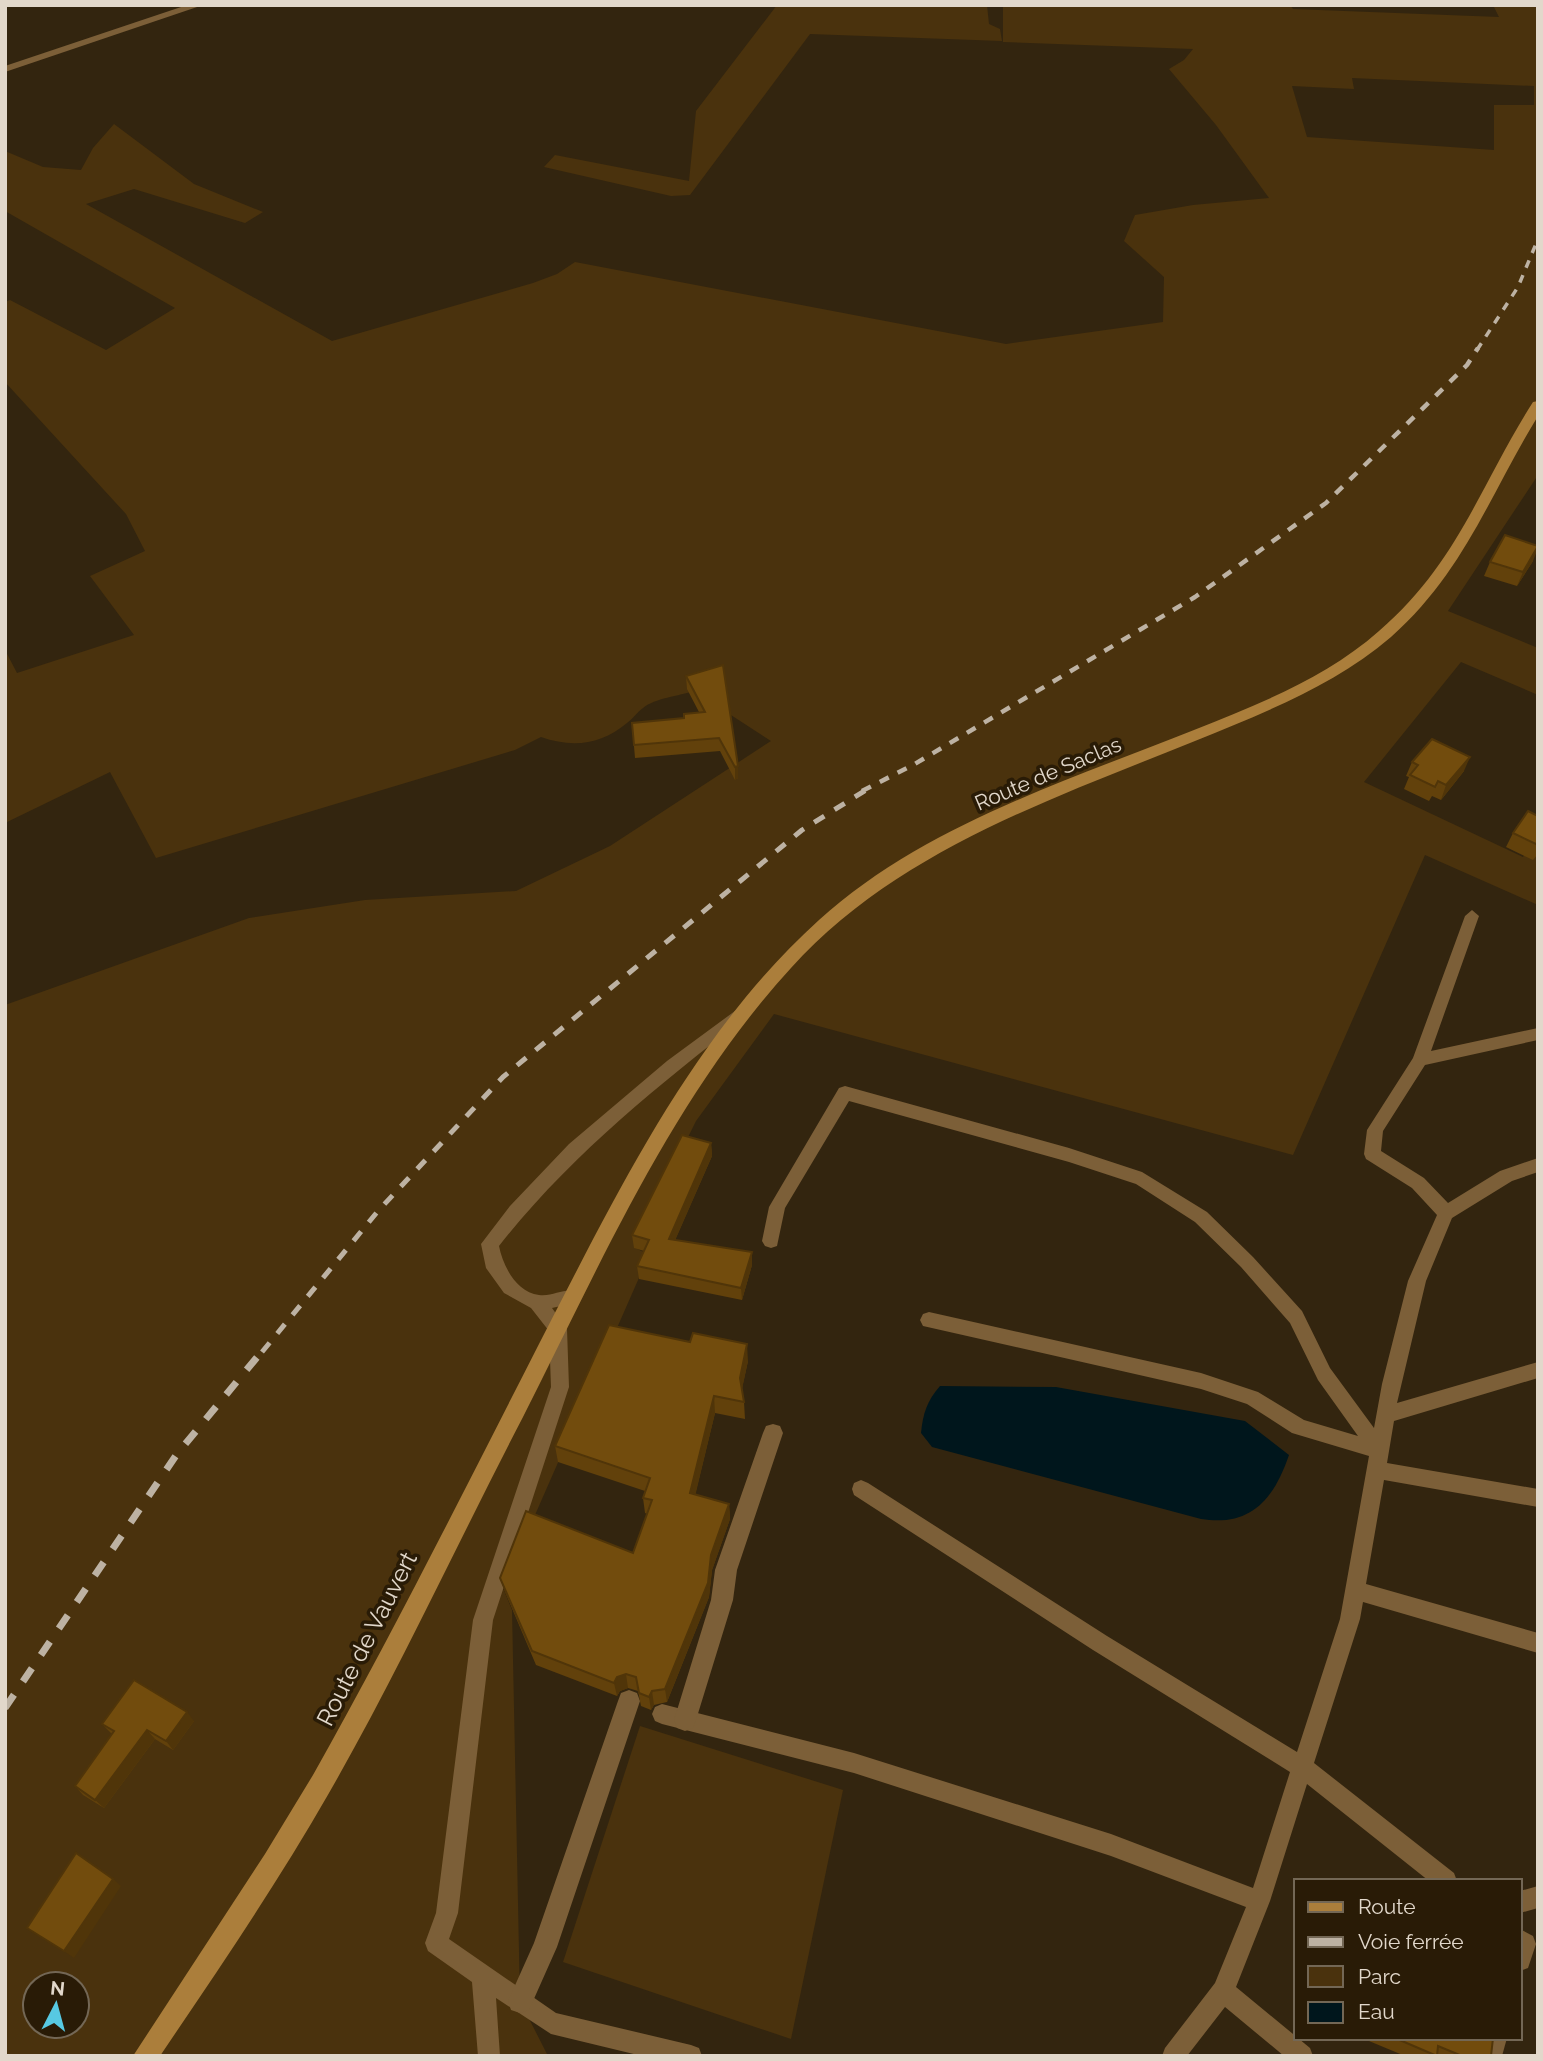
<svg xmlns="http://www.w3.org/2000/svg" width="1543" height="2061" viewBox="0 0 1543 2061" font-family="Raleway,sans-serif">
  <style>
    .green { fill: #4a320d; fill-rule: evenodd }
    .water { fill: #00161c }
    .lines { fill: none; stroke-linecap: round; stroke-linejoin: round }
    .service { fill: #7c5f38; fill-rule: evenodd }
    .pedestrian { fill: #7c5f38; fill-rule: evenodd }
    .tertiary { fill: #7c5f38; fill-rule: evenodd }
    .secondary { fill: #ab7e3b; fill-rule: evenodd }
    .rail-far3 { stroke: #bdb2a3; stroke-width: 3.5; stroke-dasharray: 8 8; stroke-linecap: butt }
    .rail-far2 { stroke: #bdb2a3; stroke-width: 4.5; stroke-dasharray: 10 10; stroke-linecap: butt }
    .rail-far1 { stroke: #bdb2a3; stroke-width: 5; stroke-dasharray: 12 12; stroke-linecap: butt }
    .rail { stroke: #bdb2a3; stroke-width: 7; stroke-dasharray: 16 16; stroke-linecap: butt }
    .wall { fill: #62410b }
    .shaded-wall { fill: #503509 }
    .building { fill: #724c0d; stroke: #503509; stroke-width: 2 }
    .labels { text-anchor: middle; stroke-width: 7; stroke-linejoin: round; paint-order: stroke }
    .street-label { font-size: 21px; fill: #e2d8cb; stroke: #291b06 }
    .near-street-label { font-size: 24px; fill: #e2d8cb; stroke: #291b06 }
  </style>
  <rect width="100%" height="100%" fill="#33250f"/>
  <g class="green">
    <path d="M 777,5 L 987,5 L 989,24 L 1000,29 L 1002,41 L 810,34 L 690,195 L 671,196 L 544,167 L 555,155 L 689,181 L 696,111 Z"/>
    <path d="M 1003,5 L 1290,5 L 1293,9 L 1499,17 L 1493,5 L 1538,5 L 1538,475 L 1448,611 L 1538,648 L 1538,695 L 1461,662 L 1364,782 L 1523,857 L 1538,837 L 1538,905 L 1425,855 L 1293,1155 L 774,1014 L 696,1121 L 634,1247 L 649,1255 L 503,1588 L 512,1610 L 520,2001 L 548,2056 L 5,2056 L 5,1005 L 249,918 L 365,900 L 516,891 L 610,846 L 771,741 L 694,691 C 679,696 655,698 643,708 C 637,712 633,719 627,723 C 601,745 572,748 541,737 L 515,750 L 156,858 L 110,772 L 5,823 L 5,650 L 17,673 L 134,635 L 90,576 L 145,551 L 126,514 L 5,382 L 5,302 L 10,300 L 106,350 L 175,308 L 5,211 L 5,151 L 43,167 L 81,170 L 93,148 L 114,124 L 194,184 L 263,212 L 245,223 L 134,189 L 86,204 L 332,341 L 533,283 L 557,274 L 575,262 L 1006,344 L 1163,322 L 1164,277 L 1124,241 L 1135,215 L 1193,205 L 1269,198 L 1216,125 L 1169,69 L 1184,60 L 1193,49 L 1003,42 ZM 1352,78 L 1534,86 L 1534,105 L 1494,105 L 1494,150 L 1307,137 L 1292,86 L 1354,89 ZM 35,1984 L 77,1984 L 77,2026 L 35,2026 Z"/>
    <path d="M 640,1726 L 843,1790 L 791,2039 L 563,1962 Z"/>
  </g>
  <path class="water" d="M 940,1386 L 1056,1387 L 1245,1421 L 1289,1455 C 1274,1499 1251,1527 1201,1519 L 932,1447 L 921,1433 C 923,1413 927,1401 940,1386 Z"/>
  <g class="lines">
    <g class="service">
      <path d="M 1472,910 L 1479,916 L 1431,1051 L 1538,1028 L 1538,1040 L 1425,1065 L 1383,1131 L 1381,1151 L 1424,1178 L 1448,1203 L 1500,1171 L 1538,1158 L 1538,1172 L 1512,1181 L 1452,1218 L 1426,1281 L 1397,1403 L 1538,1362 L 1538,1378 L 1394,1421 L 1387,1463 L 1538,1489 L 1538,1507 L 1384,1480 L 1366,1584 L 1538,1633 L 1538,1653 L 1363,1602 L 1360,1619 L 1314,1763 L 1454,1873 L 1457,1881 L 1429,1881 L 1307,1784 L 1270,1901 L 1236,1987 L 1310,2048 L 1313,2056 L 1284,2056 L 1225,2007 L 1187,2056 L 1162,2056 L 1165,2048 L 1215,1983 L 1246,1907 L 1111,1856 L 854,1773 L 662,1724 L 655,1721 L 652,1714 L 655,1707 L 662,1704 L 854,1753 L 1111,1834 L 1253,1888 L 1290,1772 L 1093,1650 L 854,1495 L 852,1489 L 854,1483 L 861,1480 L 868,1483 L 1107,1636 L 1297,1752 L 1340,1619 L 1369,1456 L 1292,1433 L 1247,1404 L 1201,1389 L 923,1326 L 920,1320 L 923,1314 L 929,1312 L 1201,1373 L 1258,1392 L 1304,1420 L 1358,1436 L 1318,1380 L 1290,1323 L 1241,1267 L 1195,1222 L 1136,1184 L 1069,1162 L 849,1101 L 785,1208 L 777,1246 L 771,1248 L 765,1246 L 762,1241 L 769,1207 L 839,1088 L 845,1086 L 1069,1148 L 1142,1172 L 1207,1212 L 1253,1257 L 1302,1311 L 1330,1368 L 1374,1428 L 1382,1384 L 1408,1281 L 1437,1215 L 1412,1188 L 1366,1159 L 1364,1154 L 1367,1130 L 1413,1058 L 1465,916 Z"/>
      <path d="M 739,1008 L 745,1010 L 747,1014 L 745,1018 C 656,1087 569,1157 499,1246 C 503,1266 516,1292 539,1295 C 553,1297 565,1287 578,1292 L 581,1297 L 578,1302 L 552,1308 L 567,1329 L 569,1387 L 493,1620 L 458,1913 L 449,1939 L 556,2013 L 691,2045 L 699,2048 L 702,2056 L 642,2056 L 551,2034 L 496,1998 L 500,2056 L 478,2056 L 472,1982 L 428,1951 L 425,1943 L 436,1913 L 473,1620 L 551,1387 L 549,1331 L 531,1308 L 504,1293 L 486,1268 L 481,1244 L 510,1206 L 569,1144 L 667,1061 Z"/>
      <path d="M 1538,1886 L 1538,1908 L 1520,1913 L 1520,1891 Z"/>
      <path d="M 1520,1929 L 1533,1936 L 1536,1944 L 1528,1968 L 1520,1971 Z"/>
      <path d="M 1485,2038 L 1507,2038 L 1502,2056 L 1480,2056 Z"/>
    </g>
    <g class="pedestrian">
      <path d="M 773,1424 L 780,1426 L 783,1433 L 737,1570 L 733,1600 L 696,1720 L 693,1728 L 685,1731 L 677,1728 L 674,1720 L 711,1600 L 715,1570 L 763,1433 L 766,1426 Z"/>
      <path d="M 629,1690 L 637,1693 L 640,1701 L 557,1947 L 529,2010 L 520,2013 L 511,2010 L 508,2001 L 534,1943 L 618,1701 L 621,1693 Z"/>
    </g>
    <path class="tertiary" d="M 187,5 L 203,5 L 5,72 L 5,66 Z"/>
    <path class="secondary" d="M 1538,401 L 1538,416 C 1489,496 1464,572 1391,637 C 1334,686 1263,713 1195,741 C 1052,799 897,851 791,968 C 673,1097 601,1263 523,1417 C 458,1542 399,1671 329,1793 C 277,1884 218,1970 160,2056 L 133,2056 L 265,1854 L 313,1775 C 393,1633 466,1487 540,1342 C 617,1193 693,1034 819,920 C 923,826 1066,781 1194,730 C 1259,704 1326,678 1379,631 C 1458,563 1480,485 1533,402 Z"/>
    <path class="rail-far3" d="M 1477,350 L 1518,287 L 1538,239"/>
    <path class="rail-far2" d="M 862,791 L 913,765 L 1195,597 L 1326,503 L 1467,365 L 1478,348"/>
    <path class="rail-far1" d="M 262,1352 L 378,1211 L 503,1077 L 802,830 L 866,790"/>
    <path class="rail" d="M 5,1708 L 177,1454 L 263,1350"/>
  </g>
  <g class="wall">
    <path d="M 1533,561 L 1517,586 L 1484,576 L 1490,562 Z"/>
    <path d="M 686,676 L 738,766 L 738,778 L 735,780 L 720,751 L 635,758 L 632,723 L 684,718 L 699,712 L 687,689 Z"/>
    <path d="M 1412,762 L 1464,771 L 1441,800 L 1432,796 L 1429,801 L 1404,789 L 1409,777 L 1406,776 Z"/>
    <path d="M 1538,816 L 1538,854 L 1533,860 L 1506,847 L 1513,833 Z"/>
    <path d="M 711,1143 L 712,1156 L 675,1240 L 752,1265 L 742,1300 L 639,1279 L 637,1266 L 644,1251 L 634,1248 L 632,1235 Z"/>
    <path d="M 748,1361 L 742,1388 L 744,1402 L 745,1419 L 715,1413 L 695,1495 L 729,1504 L 730,1519 L 712,1570 L 709,1597 L 667,1702 L 654,1705 L 651,1710 L 641,1706 L 638,1691 L 628,1688 L 620,1691 L 617,1696 L 536,1665 L 505,1592 L 500,1578 L 633,1553 L 647,1514 L 645,1513 L 643,1498 L 645,1491 L 558,1462 L 555,1446 Z"/>
    <path d="M 194,1721 L 173,1750 L 155,1739 L 104,1808 L 83,1795 L 75,1786 L 112,1734 L 102,1724 Z"/>
    <path d="M 1370,2038 L 1493,2038 L 1491,2056 L 1405,2056 L 1369,2041 Z"/>
  </g>
  <g class="shaded-wall">
    <path d="M 1538,548 L 1533,561 L 1517,586 L 1523,572 Z"/>
    <path d="M 1470,757 L 1464,771 L 1441,800 L 1446,785 Z"/>
    <path d="M 738,766 L 738,778 L 735,780 L 735,767 Z"/>
    <path d="M 711,1143 L 712,1156 L 670,1252 L 669,1239 Z"/>
    <path d="M 752,1252 L 752,1265 L 742,1300 L 741,1288 Z"/>
    <path d="M 747,1344 L 748,1361 L 741,1394 L 740,1378 Z"/>
    <path d="M 714,1396 L 715,1413 L 692,1509 L 690,1493 Z"/>
    <path d="M 729,1504 L 730,1519 L 712,1570 L 709,1597 L 667,1702 L 665,1689 Z"/>
    <path d="M 626,1674 L 628,1688 L 620,1691 L 617,1696 L 614,1683 L 617,1677 Z"/>
    <path d="M 652,1691 L 654,1705 L 651,1710 L 649,1697 Z"/>
    <path d="M 187,1712 L 194,1721 L 173,1750 L 166,1741 Z"/>
    <path d="M 147,1730 L 155,1739 L 104,1808 L 95,1800 Z"/>
    <path d="M 113,1879 L 121,1886 L 74,1958 L 64,1951 Z"/>
  </g>
  <g class="building">
    <path d="M 1505,535 L 1538,546 L 1523,572 L 1490,562 Z"/>
    <path d="M 723,665 L 738,766 L 735,767 L 719,738 L 634,745 L 632,723 L 684,718 L 684,714 L 705,712 L 686,676 Z"/>
    <path d="M 1432,739 L 1470,757 L 1446,785 L 1438,781 L 1435,787 L 1410,775 L 1418,765 L 1412,762 Z"/>
    <path d="M 1528,811 L 1538,816 L 1538,845 L 1513,833 Z"/>
    <path d="M 682,1135 L 711,1143 L 669,1239 L 752,1252 L 741,1288 L 637,1266 L 649,1240 L 632,1235 Z"/>
    <path d="M 609,1325 L 690,1342 L 693,1333 L 747,1344 L 740,1378 L 744,1402 L 714,1396 L 690,1493 L 729,1504 L 711,1555 L 708,1583 L 665,1689 L 652,1691 L 649,1697 L 639,1693 L 636,1677 L 626,1674 L 617,1677 L 614,1683 L 532,1651 L 500,1578 L 526,1511 L 633,1553 L 652,1500 L 643,1498 L 650,1478 L 555,1446 Z"/>
    <path d="M 134,1680 L 187,1712 L 166,1741 L 147,1730 L 95,1800 L 75,1786 L 114,1731 L 102,1724 Z"/>
    <path d="M 76,1853 L 113,1879 L 64,1951 L 27,1928 Z"/>
    <path d="M 1395,2038 L 1493,2038 L 1491,2056 L 1462,2056 L 1438,2046 L 1437,2056 Z"/>
  </g>
  <g class="labels">
    <g class="street-label">
      <text transform="translate(1048 774) rotate(-23)" y="7">Route de Saclas</text>
    </g>
    <g class="near-street-label">
      <text transform="translate(367 1639) rotate(-63)" y="8">Route de Vauvert</text>
    </g>
  </g>
  <rect width="1543" height="2061" fill="none" stroke="#e2d8cb" stroke-width="14"/>
  <rect x="1294" y="1879" width="228" height="161" fill="#291b06" stroke="#736755" stroke-width="2"/>
  <rect x="1308" y="1902" width="35" height="10" fill="#ab7e3b" stroke="#736755" stroke-width="2"/>
  <text x="1358" y="1914" font-size="21" fill="#e2d8cb">Route</text>
  <rect x="1308" y="1937" width="35" height="10" fill="#bdb2a3" stroke="#736755" stroke-width="2"/>
  <text x="1358" y="1949" font-size="21" fill="#e2d8cb">Voie ferrée</text>
  <rect x="1308" y="1966" width="35" height="21" fill="#4a320d" stroke="#736755" stroke-width="2"/>
  <text x="1358" y="1984" font-size="21" fill="#e2d8cb">Parc</text>
  <rect x="1308" y="2002" width="35" height="21" fill="#00161c" stroke="#736755" stroke-width="2"/>
  <text x="1358" y="2019" font-size="21" fill="#e2d8cb">Eau</text>
  <g transform="translate(56 2005) rotate(6)"><circle r="33" fill="#291b06" stroke="#736755" stroke-width="2"/>
  <path d="M0-5L12 26L0 18L-12 26Z" fill="#57c9e2"/>
  <text y="-10" font-size="19" font-weight="bold" text-anchor="middle" fill="#e2d8cb">N</text>
  </g>
</svg>
